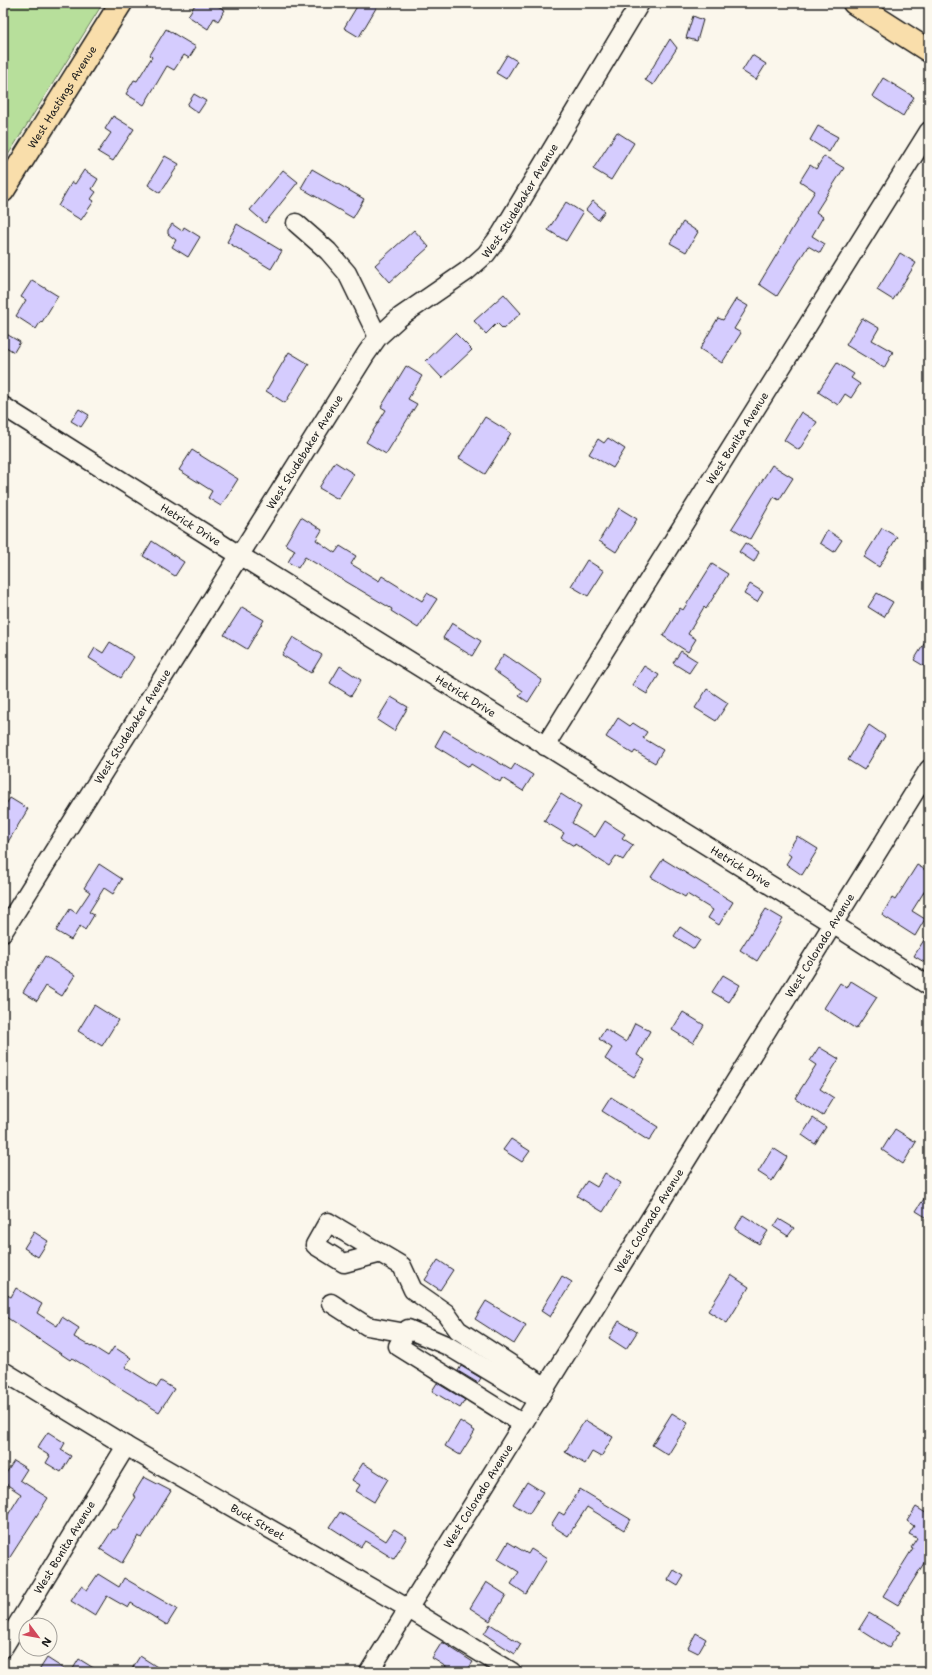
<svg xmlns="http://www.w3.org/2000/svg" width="932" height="1675" viewBox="0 0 932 1675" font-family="'Shantell Sans',sans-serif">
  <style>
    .green { fill: #b7df9b; stroke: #6a7e5c }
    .building { fill: #d5ccfe; stroke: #1c1c1c }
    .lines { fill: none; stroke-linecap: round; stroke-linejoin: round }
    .minor-casing { stroke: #1c1c1c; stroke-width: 21 }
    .major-casing { stroke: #1c1c1c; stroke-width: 25 }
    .minor { stroke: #fbf7ec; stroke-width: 18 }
    .major { stroke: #f9deab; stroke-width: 22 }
    .labels { text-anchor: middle; stroke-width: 4; stroke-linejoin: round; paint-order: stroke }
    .street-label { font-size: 11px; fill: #1c1c1c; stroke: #fbf7ec }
  </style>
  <rect width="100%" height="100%" fill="#fbf7ec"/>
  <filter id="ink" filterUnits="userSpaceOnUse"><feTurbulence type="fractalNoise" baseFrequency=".025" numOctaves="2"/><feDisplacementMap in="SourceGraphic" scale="8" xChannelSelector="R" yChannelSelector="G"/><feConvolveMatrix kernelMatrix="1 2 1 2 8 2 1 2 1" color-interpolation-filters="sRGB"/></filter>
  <g filter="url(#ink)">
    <path class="green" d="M 3,3 L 103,3 L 3,163 Z"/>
    <g class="building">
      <path d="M 196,3 L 221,3 L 218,6 L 225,10 L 218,21 L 214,18 L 208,29 L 188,16 Z"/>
      <path d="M 359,3 L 379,3 L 359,37 L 344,28 Z"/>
      <path d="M 693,16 L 703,20 L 697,41 L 686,38 Z"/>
      <path d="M 166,29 L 196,47 L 189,58 L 184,55 L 174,70 L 167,66 L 144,105 L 126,94 L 134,80 L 137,81 L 152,57 L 150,55 Z"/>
      <path d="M 670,39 L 677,48 L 653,85 L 645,80 Z"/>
      <path d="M 507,55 L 517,61 L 506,79 L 496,73 Z"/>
      <path d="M 752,55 L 766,64 L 756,80 L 742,71 Z"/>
      <path d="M 883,78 L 914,97 L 903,116 L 872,96 Z"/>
      <path d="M 194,94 L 206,101 L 198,113 L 187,105 Z"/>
      <path d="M 113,116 L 134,129 L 113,161 L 98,152 L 111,133 L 105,129 Z"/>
      <path d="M 818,126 L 838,137 L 829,152 L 810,140 Z"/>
      <path d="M 617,132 L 634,143 L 611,180 L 593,169 Z"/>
      <path d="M 165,156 L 179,164 L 160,193 L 148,185 Z"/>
      <path d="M 824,156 L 844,168 L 816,212 L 823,217 L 812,236 L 825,244 L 820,253 L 808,246 L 777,296 L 759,284 L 815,191 L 800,181 L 810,165 L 816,169 Z"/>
      <path d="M 312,169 L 364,199 L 353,218 L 301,188 Z"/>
      <path d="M 84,170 L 98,179 L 92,189 L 96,192 L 91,199 L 94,201 L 81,220 L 58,206 L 72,182 L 75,184 Z"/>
      <path d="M 283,170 L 298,182 L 265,223 L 250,210 Z"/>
      <path d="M 593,201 L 605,211 L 598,220 L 586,210 Z"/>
      <path d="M 566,202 L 583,213 L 566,241 L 548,230 Z"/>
      <path d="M 683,222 L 698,232 L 686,252 L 670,243 Z"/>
      <path d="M 172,224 L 182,231 L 184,227 L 200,237 L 188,257 L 172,247 L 176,240 L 168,234 L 168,230 Z"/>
      <path d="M 237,224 L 282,251 L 271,269 L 227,242 Z"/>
      <path d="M 414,230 L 429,247 L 390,282 L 375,265 Z"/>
      <path d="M 900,253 L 916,263 L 893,300 L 877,290 Z"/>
      <path d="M 32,280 L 58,296 L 42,322 L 41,321 L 36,329 L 16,316 L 26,300 L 21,297 Z"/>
      <path d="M 504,294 L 521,313 L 503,329 L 497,323 L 486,334 L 474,321 Z"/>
      <path d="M 736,299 L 748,306 L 734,329 L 741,333 L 722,363 L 700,349 L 718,318 L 723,320 Z"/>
      <path d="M 862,318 L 879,328 L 872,340 L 893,352 L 884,368 L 846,345 Z"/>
      <path d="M 3,332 L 20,342 L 14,352 L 3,345 Z"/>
      <path d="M 455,333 L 472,350 L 442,378 L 426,361 Z"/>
      <path d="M 289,352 L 309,364 L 285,403 L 266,391 Z"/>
      <path d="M 837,363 L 854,374 L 851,378 L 860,384 L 851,398 L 845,394 L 838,405 L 818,392 Z"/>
      <path d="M 406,366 L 422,376 L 408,399 L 417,404 L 386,454 L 366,442 L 386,410 L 381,407 Z"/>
      <path d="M 79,409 L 89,415 L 81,427 L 71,421 Z"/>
      <path d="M 801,412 L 817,422 L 799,450 L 784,440 Z"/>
      <path d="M 485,417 L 511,433 L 485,474 L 459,458 Z"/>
      <path d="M 608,438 L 625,449 L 613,468 L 589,454 L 598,439 L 604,443 Z"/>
      <path d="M 192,450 L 238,479 L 221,506 L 208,498 L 212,491 L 179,470 Z"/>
      <path d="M 335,462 L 354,474 L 338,499 L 319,488 Z"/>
      <path d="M 772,465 L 793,478 L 779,500 L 774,497 L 750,539 L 732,528 Z"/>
      <path d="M 619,508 L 637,519 L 616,552 L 599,541 Z"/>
      <path d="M 301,517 L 322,530 L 316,540 L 335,553 L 340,546 L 356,556 L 351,564 L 379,581 L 382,576 L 422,601 L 427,593 L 437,599 L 418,628 L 391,611 L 392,609 L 305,557 L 298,568 L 288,562 L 295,550 L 285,544 Z"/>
      <path d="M 882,528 L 897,537 L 879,567 L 864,557 Z"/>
      <path d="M 827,530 L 842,540 L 834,552 L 820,543 Z"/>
      <path d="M 152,541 L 184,562 L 175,576 L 143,556 Z"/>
      <path d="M 745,543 L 759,552 L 754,562 L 739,552 Z"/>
      <path d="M 587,560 L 604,571 L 588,596 L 571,586 Z"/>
      <path d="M 712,564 L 728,574 L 706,609 L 704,607 L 688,634 L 696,639 L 688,652 L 663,636 L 680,608 L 683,610 Z"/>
      <path d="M 750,584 L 763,592 L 757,602 L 744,594 Z"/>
      <path d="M 877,593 L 893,602 L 884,617 L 868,607 Z"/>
      <path d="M 242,607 L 264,620 L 247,649 L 224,635 Z"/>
      <path d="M 452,623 L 481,641 L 472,656 L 443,638 Z"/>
      <path d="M 929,636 L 929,669 L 914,660 Z"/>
      <path d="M 293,637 L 322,655 L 311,673 L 282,655 Z"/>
      <path d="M 110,642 L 134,657 L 121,678 L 89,658 L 95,648 L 103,653 Z"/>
      <path d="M 681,651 L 697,661 L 689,673 L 673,663 Z"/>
      <path d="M 504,654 L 542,680 L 528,702 L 519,696 L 523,691 L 493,670 Z"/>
      <path d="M 340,666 L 361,680 L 351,696 L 330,683 Z"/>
      <path d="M 644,666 L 659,675 L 647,694 L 632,685 Z"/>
      <path d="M 707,689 L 728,703 L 716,721 L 695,708 Z"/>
      <path d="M 391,697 L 408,707 L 394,731 L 377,720 Z"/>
      <path d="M 618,718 L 630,726 L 633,723 L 647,732 L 643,738 L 663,750 L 655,763 L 635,751 L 633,754 L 606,737 Z"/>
      <path d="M 869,725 L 885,736 L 864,770 L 848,760 Z"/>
      <path d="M 444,730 L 511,770 L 515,764 L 533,775 L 523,791 L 502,778 L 500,782 L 471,764 L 469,767 L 435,746 Z"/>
      <path d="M 561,794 L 581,807 L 572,823 L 595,837 L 605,821 L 625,834 L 622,838 L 633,845 L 623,860 L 616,856 L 609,866 L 575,844 L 574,846 L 561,838 L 564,833 L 544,821 Z"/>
      <path d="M 10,798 L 28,809 L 3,850 L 3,809 Z"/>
      <path d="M 797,836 L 818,849 L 802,875 L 786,864 L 791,856 L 787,853 Z"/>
      <path d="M 663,859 L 733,902 L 719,925 L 708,918 L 713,910 L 687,894 L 685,897 L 651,877 Z"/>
      <path d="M 99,864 L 122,879 L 113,894 L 104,888 L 89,912 L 94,915 L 85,930 L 80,926 L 71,940 L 56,931 L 70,909 L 76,913 L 90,892 L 84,888 Z"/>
      <path d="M 917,865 L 929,872 L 929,884 L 912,911 L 925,919 L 915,936 L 882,915 L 892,898 L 895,900 Z"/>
      <path d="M 766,909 L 783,919 L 757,961 L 740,950 Z"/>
      <path d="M 680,927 L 700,940 L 694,949 L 674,936 Z"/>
      <path d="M 929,932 L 929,965 L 914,956 Z"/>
      <path d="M 45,956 L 75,975 L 62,996 L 46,986 L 37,1001 L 23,992 Z"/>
      <path d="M 723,975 L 740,985 L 729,1002 L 712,992 Z"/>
      <path d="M 851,981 L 877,997 L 856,1029 L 824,1008 L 840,983 L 847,988 Z"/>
      <path d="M 94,1005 L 118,1020 L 102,1046 L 78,1031 Z"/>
      <path d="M 683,1012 L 704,1025 L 693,1043 L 672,1030 Z"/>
      <path d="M 635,1023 L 650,1031 L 637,1055 L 645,1060 L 634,1077 L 605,1059 L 612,1048 L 599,1039 L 605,1029 L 626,1042 Z"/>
      <path d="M 819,1047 L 839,1059 L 820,1089 L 834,1098 L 823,1116 L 795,1098 L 816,1065 L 810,1061 Z"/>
      <path d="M 611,1097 L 658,1127 L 649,1141 L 602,1111 Z"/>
      <path d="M 813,1118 L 826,1127 L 815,1144 L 802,1135 Z"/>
      <path d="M 895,1129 L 916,1142 L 903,1164 L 882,1150 Z"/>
      <path d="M 511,1139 L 530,1151 L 522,1162 L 503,1150 Z"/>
      <path d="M 773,1148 L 787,1157 L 772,1181 L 758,1172 Z"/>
      <path d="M 605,1173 L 621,1183 L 603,1212 L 577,1196 L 587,1181 L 597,1187 Z"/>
      <path d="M 929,1191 L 929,1219 L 916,1211 Z"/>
      <path d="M 743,1215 L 768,1231 L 759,1244 L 735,1229 Z"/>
      <path d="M 779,1219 L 794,1228 L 788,1236 L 774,1227 Z"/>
      <path d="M 34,1232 L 48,1241 L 38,1257 L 24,1248 Z"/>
      <path d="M 438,1260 L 453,1270 L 440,1290 L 425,1280 Z"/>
      <path d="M 731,1275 L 749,1287 L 727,1323 L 708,1311 Z"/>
      <path d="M 562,1276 L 572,1282 L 550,1317 L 541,1311 Z"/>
      <path d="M 16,1288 L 42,1304 L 37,1313 L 57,1326 L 62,1317 L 79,1328 L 74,1337 L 91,1347 L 92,1346 L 108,1356 L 114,1347 L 131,1358 L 125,1367 L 157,1387 L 161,1381 L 174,1389 L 159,1412 L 72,1358 L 70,1360 L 3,1315 L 3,1293 L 11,1297 Z"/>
      <path d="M 486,1301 L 526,1325 L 514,1344 L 475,1319 Z"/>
      <path d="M 619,1321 L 637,1332 L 626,1349 L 609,1338 Z"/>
      <path d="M 461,1366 L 481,1378 L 478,1383 L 458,1371 Z"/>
      <path d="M 437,1383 L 465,1400 L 460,1408 L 432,1391 Z"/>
      <path d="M 672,1413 L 688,1423 L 668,1455 L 652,1445 Z"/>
      <path d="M 585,1420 L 613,1437 L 601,1457 L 592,1452 L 585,1464 L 565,1452 Z"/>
      <path d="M 460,1421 L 475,1431 L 460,1455 L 445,1446 Z"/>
      <path d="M 48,1432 L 65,1443 L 61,1450 L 71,1456 L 61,1472 L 46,1463 L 50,1456 L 37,1448 Z"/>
      <path d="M 14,1461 L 27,1469 L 20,1480 L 48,1498 L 3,1568 L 3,1523 L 21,1494 L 3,1482 L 3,1478 Z"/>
      <path d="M 363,1463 L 388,1479 L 374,1502 L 356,1491 L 360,1485 L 352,1480 Z"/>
      <path d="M 144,1477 L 171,1491 L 142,1538 L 138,1536 L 122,1563 L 100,1549 L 113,1529 L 115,1530 L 136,1497 L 133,1495 Z"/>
      <path d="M 527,1482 L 543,1492 L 529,1514 L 513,1504 Z"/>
      <path d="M 580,1489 L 630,1519 L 624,1530 L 587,1507 L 568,1536 L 551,1525 L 559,1512 L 564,1515 Z"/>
      <path d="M 916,1507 L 929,1515 L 929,1555 L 898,1605 L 883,1596 L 913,1548 L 911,1547 L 917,1538 L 909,1534 L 914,1526 L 907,1521 Z"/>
      <path d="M 340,1512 L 386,1541 L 394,1529 L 407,1537 L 394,1559 L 365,1541 L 361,1547 L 330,1527 Z"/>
      <path d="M 508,1542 L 528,1554 L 531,1549 L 547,1559 L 526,1594 L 511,1584 L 519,1572 L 498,1559 Z"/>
      <path d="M 674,1570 L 684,1576 L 678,1586 L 668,1580 Z"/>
      <path d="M 98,1574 L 119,1587 L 124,1578 L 177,1609 L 167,1625 L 131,1603 L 128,1608 L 107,1596 L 95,1616 L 71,1601 L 81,1586 L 87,1590 Z"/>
      <path d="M 486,1582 L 506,1595 L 490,1621 L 470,1608 Z"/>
      <path d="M 869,1613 L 900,1632 L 889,1648 L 859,1629 Z"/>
      <path d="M 490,1624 L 521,1644 L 515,1654 L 484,1634 Z"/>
      <path d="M 696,1633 L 706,1639 L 698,1653 L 688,1648 Z"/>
      <path d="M 442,1642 L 473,1662 L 466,1672 L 454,1672 L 432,1658 Z"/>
      <path d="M 140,1656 L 165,1672 L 130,1672 Z"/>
      <path d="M 47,1658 L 69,1672 L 38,1672 Z"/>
      <path d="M 79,1659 L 100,1672 L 71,1672 Z"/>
    </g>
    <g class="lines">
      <defs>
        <g id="minor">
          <path d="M 296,223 L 328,251 L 347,273 L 378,337"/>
          <path id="s1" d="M 3,406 L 239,555 L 833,924 L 929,986"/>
          <path id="s2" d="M 545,746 L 929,131"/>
          <path id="s3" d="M 3,932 L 366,354 L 378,337 L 400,317 L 467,271 L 486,254 L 501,234 L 640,3"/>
          <path d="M 381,1253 L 344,1263 L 315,1245 L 328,1222 L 402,1266 L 413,1290 L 446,1313 L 458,1330 L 546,1387"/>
          <path d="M 331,1303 L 367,1326 L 406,1333"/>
          <path id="s4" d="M 3,1371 L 126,1446 L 409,1609 L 512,1672"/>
          <path d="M 523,1424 L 398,1346 L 408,1329 L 448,1346 L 538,1400"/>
          <path id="s5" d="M 3,1648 L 126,1446"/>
          <path id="s6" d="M 369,1672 L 929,769"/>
        </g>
        <g id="major">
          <path d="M 854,3 L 929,51"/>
          <path id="s7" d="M 3,191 L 121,3"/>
        </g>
      </defs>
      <use href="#minor" class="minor-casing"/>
      <use href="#major" class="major-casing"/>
      <use href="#minor" class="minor"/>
      <use href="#major" class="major"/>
    </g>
  </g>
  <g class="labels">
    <g class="street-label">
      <text dy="4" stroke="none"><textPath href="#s7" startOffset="111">West Hastings Avenue</textPath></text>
      <text dy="4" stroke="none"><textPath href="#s3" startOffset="903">West Studebaker Avenue</textPath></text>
      <text dy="4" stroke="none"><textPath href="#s2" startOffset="363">West Bonita Avenue</textPath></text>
      <text dy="4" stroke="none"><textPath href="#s3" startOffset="567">West Studebaker Avenue</textPath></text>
      <text dy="4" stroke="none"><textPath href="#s1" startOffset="222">Hetrick Drive</textPath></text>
      <text dy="4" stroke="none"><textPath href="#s1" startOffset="546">Hetrick Drive</textPath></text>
      <text dy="4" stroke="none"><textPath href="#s3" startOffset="243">West Studebaker Avenue</textPath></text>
      <text dy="4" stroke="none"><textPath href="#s1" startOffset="870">Hetrick Drive</textPath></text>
      <text dy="4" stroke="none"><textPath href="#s6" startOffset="855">West Colorado Avenue</textPath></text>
      <text dy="4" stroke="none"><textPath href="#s6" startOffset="531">West Colorado Avenue</textPath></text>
      <text dy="4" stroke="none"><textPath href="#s6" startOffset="207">West Colorado Avenue</textPath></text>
      <text dy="4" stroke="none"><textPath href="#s4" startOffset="296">Buck Street</textPath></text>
      <text dy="4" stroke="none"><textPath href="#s5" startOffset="118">West Bonita Avenue</textPath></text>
    </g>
  </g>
  <rect width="932" height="1675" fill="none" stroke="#fbf7ec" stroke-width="16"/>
  <rect x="8" y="8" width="916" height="1659" fill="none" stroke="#1c1c1c" stroke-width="1.5" filter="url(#ink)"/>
  <g transform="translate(38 1637) rotate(122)"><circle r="19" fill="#fbf7ec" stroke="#a29f99"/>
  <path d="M0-3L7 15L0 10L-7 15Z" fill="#d1495b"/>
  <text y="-6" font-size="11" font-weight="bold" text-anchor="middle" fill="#1c1c1c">N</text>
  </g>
</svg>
